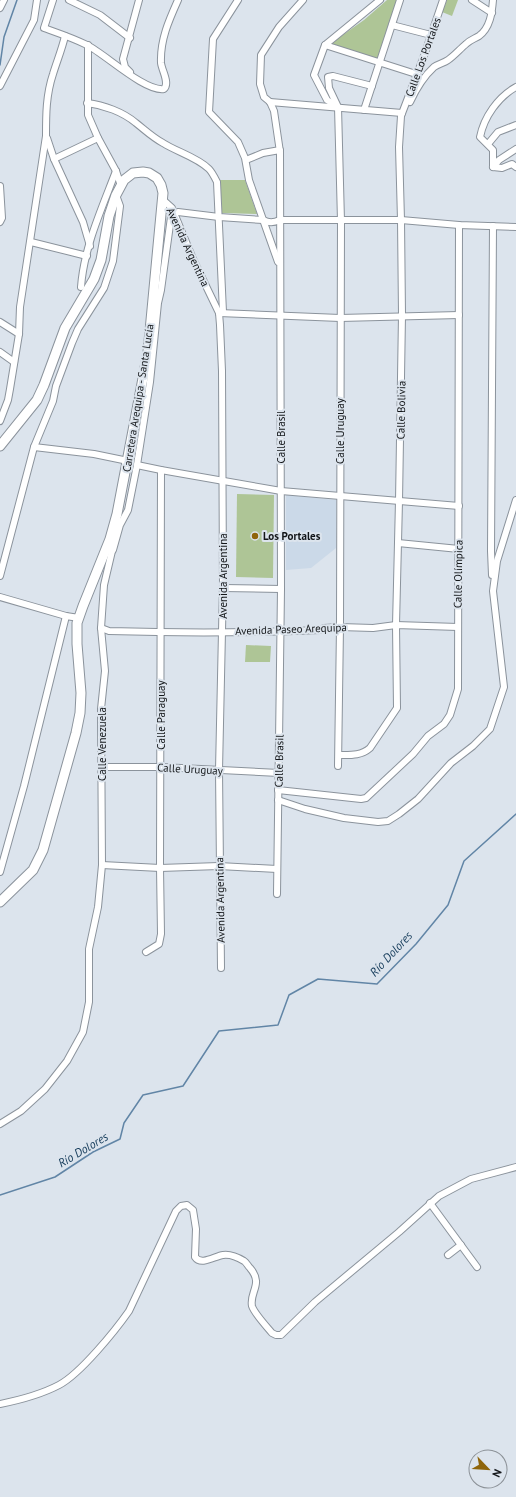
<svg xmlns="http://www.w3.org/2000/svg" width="516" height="1497" viewBox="0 0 516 1497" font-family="'PT Sans',sans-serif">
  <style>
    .built { fill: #cbd9e8 }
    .green { fill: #aec596 }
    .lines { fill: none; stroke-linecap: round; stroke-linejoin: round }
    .stream { stroke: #6185a6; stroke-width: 1.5 }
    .street-casing { stroke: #8b939c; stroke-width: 8 }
    .primary-casing { stroke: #8b939c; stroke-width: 11 }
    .street { stroke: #fff; stroke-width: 6 }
    .primary { stroke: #fff; stroke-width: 9 }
    .poi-dot { fill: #8f650b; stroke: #dce4ed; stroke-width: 1.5 }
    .labels { text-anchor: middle; stroke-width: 4; stroke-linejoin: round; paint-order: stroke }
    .street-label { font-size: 11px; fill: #131619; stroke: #dce4ed }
    .poi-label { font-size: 11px; font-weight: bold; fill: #131619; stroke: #dce4ed; text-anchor: start }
    .water-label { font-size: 12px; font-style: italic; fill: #163c5b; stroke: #dce4ed }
  </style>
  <rect width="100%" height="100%" fill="#dce4ed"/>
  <path class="built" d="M 286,495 L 336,500 L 336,548 L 311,568 L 286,570 Z"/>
  <g class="green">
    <path d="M 387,0 L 397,0 L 377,60 L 330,44 L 364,20 Z"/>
    <path d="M 447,0 L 458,0 L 452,16 L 442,12 Z"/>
    <path d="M 220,180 L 245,180 L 257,214 L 222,213 Z"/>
    <path d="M 237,494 L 274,495 L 273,578 L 236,577 Z"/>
    <path d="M 246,645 L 271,646 L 270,662 L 245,662 Z"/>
  </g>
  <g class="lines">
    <g class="stream">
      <path d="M 0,65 L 4,37 L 17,0"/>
      <path d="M 0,1195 L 55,1177 L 93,1152 L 120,1139 L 124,1123 L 143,1095 L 183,1086 L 219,1031 L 278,1025 L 289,995 L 318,979 L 377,984 L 416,944 L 448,905 L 464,861 L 516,814"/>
    </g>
    <defs>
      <g id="street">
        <path d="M 53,0 L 44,28 C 58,33 73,38 87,45 C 105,54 145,92 164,89 C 170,83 162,71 161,63 C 160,40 169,20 178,0"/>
        <path d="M 69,0 L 100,15 L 130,38"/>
        <path d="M 238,0 L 213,39 L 209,112 L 238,142 L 245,158 L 249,180 L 278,262"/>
        <path d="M 472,0 L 492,13"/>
        <path d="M 0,8 L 4,0"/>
        <path d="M 392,25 L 431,35"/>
        <path d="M 88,45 L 88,115 L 98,138 L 116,171 L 121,186"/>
        <path d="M 325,45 L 416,74"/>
        <path d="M 130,72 L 125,67 L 123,59 L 139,0"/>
        <path d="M 0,86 L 34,20 L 37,0"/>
        <path d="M 516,87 C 498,97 484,117 480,137 L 493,150 L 493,167 L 502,168 L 512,164 L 516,167"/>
        <path d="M 270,102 L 402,113"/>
        <path d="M 410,102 C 416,89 423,77 434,67 C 438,64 444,63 448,60 C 454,56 460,49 466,44 C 470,40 474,39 479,36 C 490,28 492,13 493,0"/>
        <path d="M 87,103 C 104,105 123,112 136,123 C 145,130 152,137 163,143 C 177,152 197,157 209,169 C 212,172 215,178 217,182 L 223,312"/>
        <path d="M 338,107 L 327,100 L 314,75 L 325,45 L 380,0"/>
        <path d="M 364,110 L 400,0"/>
        <path d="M 47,138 L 54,159 L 83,222 L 90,246"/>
        <path d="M 488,144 L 498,132 L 516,125"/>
        <path d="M 54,159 L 98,138"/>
        <path d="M 246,160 L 263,153 L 280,150"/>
        <path d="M 493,167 L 499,160 L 516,149"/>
        <path d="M 0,186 L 2,218 L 0,222"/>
        <path d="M 162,199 L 172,208 L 193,259 L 219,313 L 220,325 L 222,371 L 223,585 L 219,770 L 221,968"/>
        <path d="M 178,212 L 219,217 L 263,220 C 269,223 273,223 280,220 L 401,220 L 459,225 L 516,227"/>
        <path d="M 31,242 L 87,256"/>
        <path d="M 81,287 C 84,247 102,208 116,171"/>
        <path d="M 219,313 L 340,318 L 459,315"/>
        <path d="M 0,322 L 19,334"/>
        <path d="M 0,352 L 14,362"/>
        <path d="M 0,421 L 8,400 L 10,389 L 19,334 L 20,307 L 46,136 C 46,115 46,95 53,74 C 57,61 62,49 65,36"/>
        <path d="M 34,447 L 94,454 L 128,461"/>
        <path d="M 137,465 L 161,470 L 281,491 L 459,506"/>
        <path d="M 398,543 L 459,549"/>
        <path d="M 113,550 L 120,525 L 128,510 L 137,465 L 150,382 L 158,303 L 161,290 L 172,210"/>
        <path d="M 492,575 L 491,551 L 493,226"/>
        <path d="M 0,576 L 34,447 L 53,401 L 56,386 L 72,343 L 78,329 L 104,288 L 113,261 L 120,206 L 116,195"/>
        <path d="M 223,588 L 281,589"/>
        <path d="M 0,597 L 66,616 L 79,618"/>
        <path d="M 101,628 L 109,631 C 179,633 250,633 320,630 L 324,628 L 340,627 L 373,628 L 396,625 L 458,627"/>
        <path d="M 339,755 C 350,755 361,756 370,748 L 397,708 L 396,625 L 399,501 L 402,315 L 401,220 L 399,147 L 401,116 L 424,56 L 443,0"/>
        <path d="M 338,766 L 340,627 L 341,221 L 338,107 L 329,88 L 328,77 L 333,76 L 372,86"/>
        <path d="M 101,767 L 161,767 L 279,773"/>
        <path d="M 278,790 L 361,799 L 366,798 L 413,754 L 428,736 L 444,724 L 450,715 L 458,689 L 459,225"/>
        <path d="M 278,800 L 305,809 L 344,818 L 378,822 L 388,821 L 399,814 L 418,799 L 451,763 L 473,746 L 490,729 L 504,687 L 493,591 L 497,561 L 516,500"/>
        <path d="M 102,865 L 160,868 L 219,866 L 277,869"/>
        <path d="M 0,872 L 24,786 L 66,616"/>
        <path d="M 277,894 L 281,589 L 280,152 L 274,111 L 270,102 L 264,97 L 260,84 L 261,55 L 279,27 L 303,0"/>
        <path d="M 146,952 L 159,944 L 161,934 L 160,868 L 161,470"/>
        <path d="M 0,1124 L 21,1111 L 45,1089 L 67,1061 L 83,1032 L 89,1002 L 89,949 L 98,907 L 102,865 L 101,709 L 105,671 L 101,628 L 104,585 L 112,551 L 110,541"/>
        <path d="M 430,1203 L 477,1267"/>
        <path d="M 448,1255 L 461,1245"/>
        <path d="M 0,1404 C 20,1400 40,1395 59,1385 C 80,1374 115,1331 129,1311 L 176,1211 L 181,1206 L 187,1205 L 193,1210 L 196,1229 L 195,1257 C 201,1266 215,1256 223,1255 C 230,1254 239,1258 244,1261 C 246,1262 248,1266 250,1268 C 264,1284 249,1292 252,1306 C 254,1313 267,1327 272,1333 L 276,1335 L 281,1335 L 315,1302 L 399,1232 L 439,1196 L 471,1179 L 516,1167"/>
      </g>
      <path id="primary" d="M 0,446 L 37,400 L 44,385 L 65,328 L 94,279 L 101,260 L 109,216 L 116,195 L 124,180 L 133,173 L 143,172 L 149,173 L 157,178 L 161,185 L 163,193 L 148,352 L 117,514 L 110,539 L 83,606 L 77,623 L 77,644 L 81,693 L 80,713 L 76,733 L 43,850 L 33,870 L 0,902"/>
    </defs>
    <use href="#street" class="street-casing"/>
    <use href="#primary" class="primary-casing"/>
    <use href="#street" class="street"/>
    <use href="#primary" class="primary"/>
  </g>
  <circle class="poi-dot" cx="255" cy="536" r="4"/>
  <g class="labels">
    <g class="street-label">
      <text transform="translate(423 57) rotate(-70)" y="4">Calle Los Portales</text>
      <text transform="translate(188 247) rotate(65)" y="4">Avenida Argentina</text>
      <text transform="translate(138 398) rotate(-81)" y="4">Carretera Arequipa - Santa Lucía</text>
      <text transform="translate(401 410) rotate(-89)" y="4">Calle Bolivia</text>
      <text transform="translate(340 431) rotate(-90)" y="4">Calle Uruguay</text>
      <text transform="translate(281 437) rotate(-90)" y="4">Calle Brasil</text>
      <text transform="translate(458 574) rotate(-89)" y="4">Calle Olímpica</text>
      <text transform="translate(223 576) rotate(-90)" y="4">Avenida Argentina</text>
      <text transform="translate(291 629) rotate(-2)" y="4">Avenida Paseo Arequipa</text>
      <text transform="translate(161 715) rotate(-90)" y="4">Calle Paraguay</text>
      <text transform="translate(102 744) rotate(-90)" y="4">Calle Venezuela</text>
      <text transform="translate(279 761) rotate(-89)" y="4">Calle Brasil</text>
      <text transform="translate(190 769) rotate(3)" y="4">Calle Uruguay</text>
      <text transform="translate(220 900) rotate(-91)" y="4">Avenida Argentina</text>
    </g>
    <g class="poi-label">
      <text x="263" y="540">Los Portales</text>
    </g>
    <g class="water-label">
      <text transform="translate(391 954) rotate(-47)" y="4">Río Dolores</text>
      <text transform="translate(83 1150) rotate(-31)" y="4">Río Dolores</text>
    </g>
  </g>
  <g transform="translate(488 1469) rotate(115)"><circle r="19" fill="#dce4ed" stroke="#8c9298"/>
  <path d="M0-3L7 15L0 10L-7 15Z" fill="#8f650b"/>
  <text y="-6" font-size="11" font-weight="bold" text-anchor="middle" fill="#131619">N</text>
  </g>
</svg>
